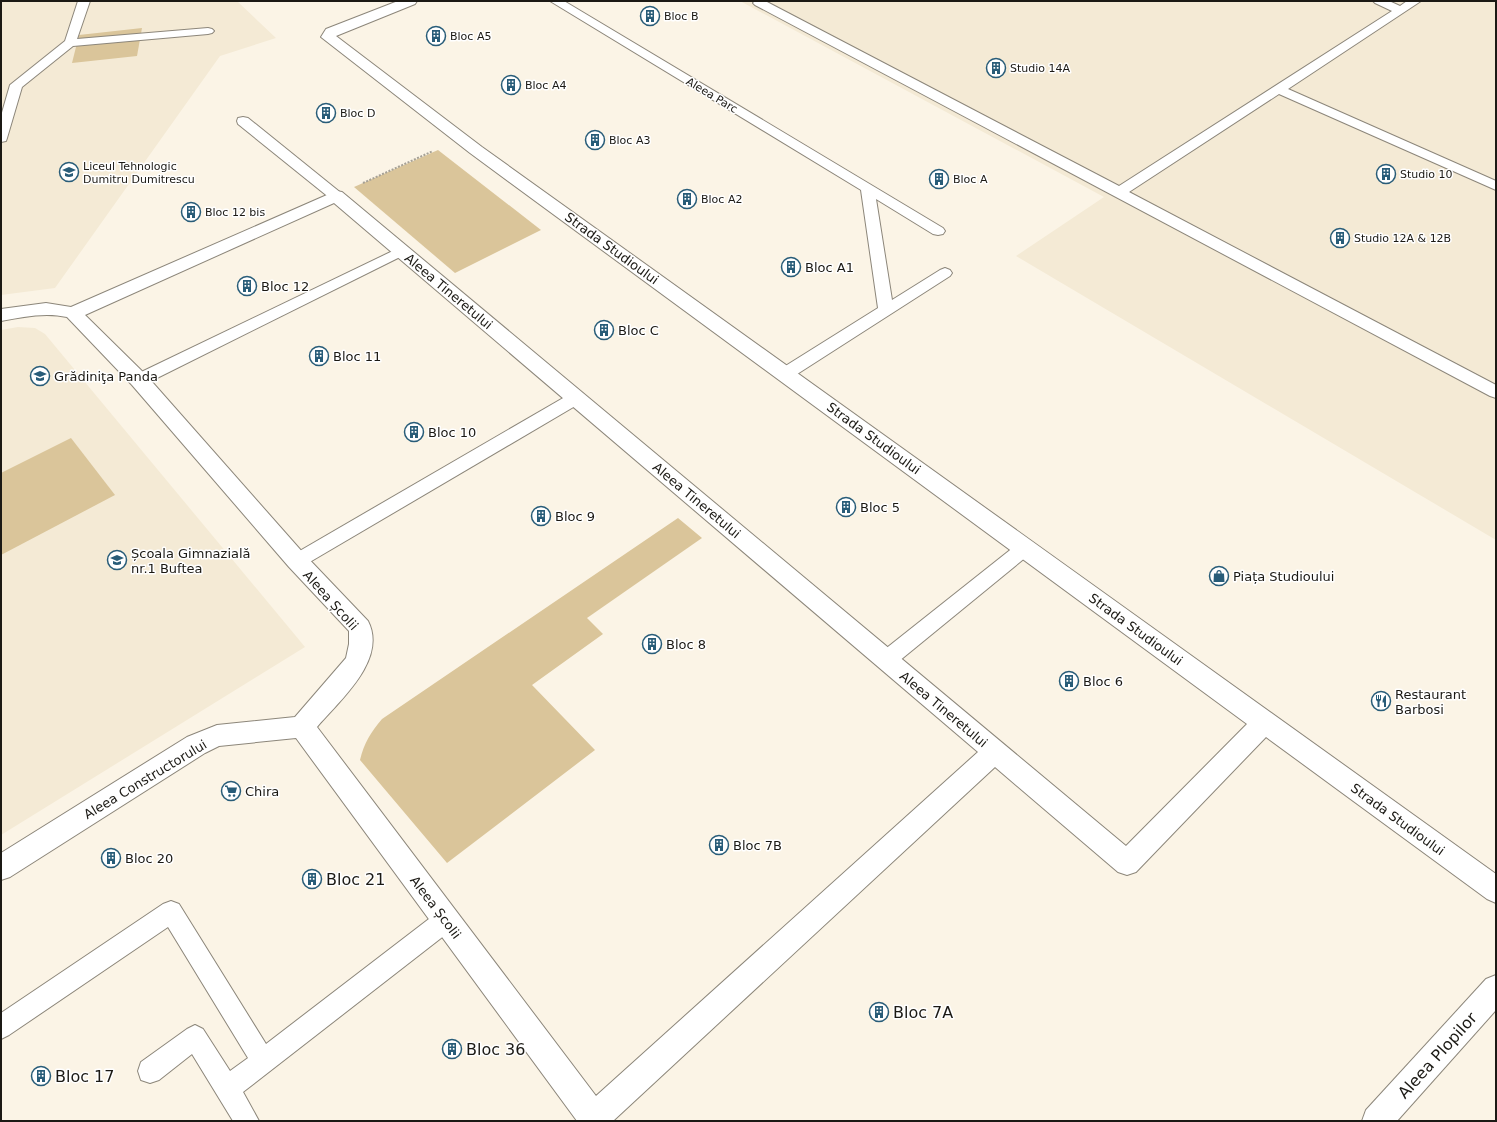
<svg xmlns="http://www.w3.org/2000/svg" width="1497" height="1122" viewBox="0 0 1497 1122" font-family="'DejaVu Sans',sans-serif">
  <style>
    .built { fill: #f4ead5 }
    .green { fill: #dac59a }
    .lines { fill: none; stroke-linecap: round; stroke-linejoin: round }
    .service-casing { stroke: #8c867a; stroke-width: 2 }
    .minor-casing { stroke: #8c867a; stroke-width: 2 }
    .path { stroke: #a6a196; stroke-width: 2; stroke-dasharray: 2 1.5; stroke-linecap: butt }
    .service { fill: #fff; fill-rule: evenodd }
    .minor { fill: #fff; fill-rule: evenodd }
    .labels { text-anchor: middle; stroke-width: 3; stroke-linejoin: round; paint-order: stroke }
    .far-poi-label { font-size: 11px; fill: #1b1914; stroke: #fff; text-anchor: start }
    .far-street-label { font-size: 11px; fill: #1b1914; stroke: #fff }
    .street-label { font-size: 13px; fill: #1b1914; stroke: #fff }
    .poi-label { font-size: 13px; fill: #1b1914; stroke: #fff; text-anchor: start }
    .near-poi-label { font-size: 16px; fill: #1b1914; stroke: #fff; text-anchor: start }
    .near-street-label { font-size: 16px; fill: #1b1914; stroke: #fff }
  </style>
  <rect width="100%" height="100%" fill="#fbf4e6"/>
  <g class="built">
    <path d="M 1,1 L 237,1 L 276,38 L 220,56 L 55,288 L 1,295 Z"/>
    <path d="M 740,1 L 1496,1 L 1496,540 L 1016,256 L 1104,197 Z"/>
    <path d="M 18,327 L 35,328 L 45,334 L 305,647 L 1,835 L 1,330 Z"/>
  </g>
  <g class="green">
    <path d="M 142,28 L 137,56 L 72,63 L 79,35 Z"/>
    <path d="M 438,150 L 541,230 L 455,273 L 354,187 Z"/>
    <path d="M 71,438 L 115,495 L 1,555 L 1,473 Z"/>
    <path d="M 678,518 L 702,538 L 587,618 L 603,634 L 532,685 L 595,750 L 447,863 L 360,760 C 364,743 371,732 382,719 Z"/>
  </g>
  <g class="lines">
    <defs>
      <g id="service">
        <path d="M 78,1 L 90,1 L 77,39 L 208,28 L 212,29 L 214,31 L 212,33 L 208,34 L 73,46 L 22,87 L 7,138 L 6,141 L 1,142 L 1,116 L 10,85 L 65,41 Z"/>
        <path d="M 550,1 L 564,1 L 943,228 L 945,231 L 943,234 L 938,235 L 933,234 L 876,199 L 892,300 L 940,270 L 945,268 L 950,270 L 952,273 L 950,276 L 791,378 L 785,379 L 779,378 L 777,374 L 779,370 L 878,308 L 861,190 Z"/>
        <path d="M 755,1 L 768,1 L 767,2 L 1119,186 L 1392,11 L 1375,3 L 1373,1 L 1389,1 L 1400,6 L 1407,1 L 1421,1 L 1288,89 L 1496,181 L 1496,190 L 1279,94 L 1129,192 L 1496,385 L 1496,398 L 1490,396 L 755,5 L 753,3 Z"/>
        <path d="M 243,117 L 248,118 L 341,193 L 343,196 L 341,199 L 331,199 L 238,124 L 237,121 L 238,118 Z"/>
        <path d="M 401,247 L 406,248 L 408,251 L 406,254 L 145,384 L 139,385 L 133,384 L 131,380 L 133,376 Z"/>
        <path d="M 576,392 L 582,394 L 584,398 L 582,402 L 303,566 L 297,568 L 291,566 L 288,561 L 291,556 L 570,394 Z"/>
        <path d="M 1025,541 L 1031,543 L 1034,548 L 1031,553 L 893,666 L 886,668 L 879,666 L 876,660 L 879,654 L 1019,543 Z"/>
        <path d="M 171,901 L 179,904 L 266,1044 L 438,912 L 446,909 L 454,912 L 457,920 L 454,928 L 243,1092 L 259,1121 L 233,1121 L 192,1054 L 159,1080 L 150,1083 L 141,1080 L 138,1071 L 141,1062 L 187,1029 L 195,1025 L 203,1029 L 230,1071 L 248,1058 L 168,927 L 9,1035 L 1,1039 L 1,1013 L 163,904 Z"/>
      </g>
      <g id="minor">
        <path d="M 398,1 L 417,1 L 415,4 L 336,36 L 482,147 L 1496,874 L 1496,903 L 1487,899 L 1266,737 L 1136,872 L 1127,875 L 1118,872 L 995,767 L 613,1121 L 577,1121 L 296,738 L 219,746 L 205,753 L 10,877 L 1,880 L 1,853 L 187,737 L 217,725 L 295,717 L 346,658 L 349,644 L 349,631 L 289,567 L 132,385 L 67,317 C 45,312 22,317 1,321 L 1,309 L 46,303 L 71,307 L 336,191 L 342,192 L 1126,846 L 1247,724 L 470,153 L 321,37 L 326,29 ZM 334,203 L 978,752 L 596,1096 L 317,727 C 339,701 388,660 368,621 L 305,555 L 146,375 L 85,315 Z"/>
        <path d="M 1496,975 L 1496,1010 L 1397,1121 L 1362,1121 L 1366,1110 L 1486,979 Z"/>
      </g>
    </defs>
    <use href="#service" class="service-casing"/>
    <use href="#minor" class="minor-casing"/>
    <path class="path" d="M 363,183 L 433,151"/>
    <use href="#service" class="service"/>
    <use href="#minor" class="minor"/>
  </g>
  <defs>
    <symbol id="building-ring" viewBox="-11 -11 22 22"><circle r="9.5" fill="#fff" stroke="#285c78" stroke-width="1.5"/><path d="M-4-6H4V6H1V3H-1V6H-4ZM-2.5-4.3h1.7v1.8h-1.7ZM.8-4.3h1.7v1.8H.8ZM-2.5-1h1.7V.8h-1.7ZM.8-1h1.7V.8H.8Z" fill="#285c78"/></symbol>
    <symbol id="school-ring" viewBox="-11 -11 22 22"><circle r="9.5" fill="#fff" stroke="#285c78" stroke-width="1.5"/><path d="M0-5L7-2L0 1L-7-2ZM-4 1L0 2.5L4 1V4Q0 6-4 4Z" fill="#285c78"/></symbol>
    <symbol id="shop-ring" viewBox="-11 -11 22 22"><circle r="9.5" fill="#fff" stroke="#285c78" stroke-width="1.5"/><path d="M-5-2.5h2.3a2.7 3.5 0 0 1 5.4 0H5L5.5 6h-11ZM-1.5-2.5h3a1.5 2.3 0 0 0-3 0Z" fill="#285c78"/></symbol>
    <symbol id="restaurant-ring" viewBox="-11 -11 22 22"><circle r="9.5" fill="#fff" stroke="#285c78" stroke-width="1.5"/><path d="M-5-6h1v4h1v-4h1v4h1v-4h1v5L-1.5 .5V6h-2V.5L-5-1ZM5-6V6H3V1.5H1.5Q1.5-4 5-6Z" fill="#285c78"/></symbol>
    <symbol id="supermarket-ring" viewBox="-11 -11 22 22"><circle r="9.5" fill="#fff" stroke="#285c78" stroke-width="1.5"/><path d="M-6-5.5h2.5l.6 2H6L4.5 2H-2.5L-4.4-4H-6ZM-1.5 3.2a1.3 1.3 0 1 0 .1 0ZM3 3.2a1.3 1.3 0 1 0 .1 0Z" fill="#285c78"/></symbol>
  </defs>
  <g fill-rule="evenodd">
    <use href="#building-ring" x="639" y="5" width="22" height="22"/>
    <use href="#building-ring" x="425" y="25" width="22" height="22"/>
    <use href="#building-ring" x="985" y="57" width="22" height="22"/>
    <use href="#building-ring" x="500" y="74" width="22" height="22"/>
    <use href="#building-ring" x="315" y="102" width="22" height="22"/>
    <use href="#building-ring" x="584" y="129" width="22" height="22"/>
    <use href="#school-ring" x="58" y="161" width="22" height="22"/>
    <use href="#building-ring" x="1375" y="163" width="22" height="22"/>
    <use href="#building-ring" x="928" y="168" width="22" height="22"/>
    <use href="#building-ring" x="676" y="188" width="22" height="22"/>
    <use href="#building-ring" x="180" y="201" width="22" height="22"/>
    <use href="#building-ring" x="1329" y="227" width="22" height="22"/>
    <use href="#building-ring" x="780" y="256" width="22" height="22"/>
    <use href="#building-ring" x="236" y="275" width="22" height="22"/>
    <use href="#building-ring" x="593" y="319" width="22" height="22"/>
    <use href="#building-ring" x="308" y="345" width="22" height="22"/>
    <use href="#school-ring" x="29" y="365" width="22" height="22"/>
    <use href="#building-ring" x="403" y="421" width="22" height="22"/>
    <use href="#building-ring" x="835" y="496" width="22" height="22"/>
    <use href="#building-ring" x="530" y="505" width="22" height="22"/>
    <use href="#school-ring" x="106" y="549" width="22" height="22"/>
    <use href="#shop-ring" x="1208" y="565" width="22" height="22"/>
    <use href="#building-ring" x="641" y="633" width="22" height="22"/>
    <use href="#building-ring" x="1058" y="670" width="22" height="22"/>
    <use href="#restaurant-ring" x="1370" y="690" width="22" height="22"/>
    <use href="#supermarket-ring" x="220" y="780" width="22" height="22"/>
    <use href="#building-ring" x="708" y="834" width="22" height="22"/>
    <use href="#building-ring" x="100" y="847" width="22" height="22"/>
    <use href="#building-ring" x="301" y="868" width="22" height="22"/>
    <use href="#building-ring" x="868" y="1001" width="22" height="22"/>
    <use href="#building-ring" x="441" y="1038" width="22" height="22"/>
    <use href="#building-ring" x="30" y="1065" width="22" height="22"/>
  </g>
  <g class="labels">
    <g class="far-poi-label">
      <text x="664" y="20">Bloc B</text>
      <text x="450" y="40">Bloc A5</text>
      <text x="1010" y="72">Studio 14A</text>
      <text x="525" y="89">Bloc A4</text>
      <text x="340" y="117">Bloc D</text>
      <text x="609" y="144">Bloc A3</text>
      <text x="83" y="170">Liceul Tehnologic<tspan x="83" dy="13">Dumitru Dumitrescu</tspan></text>
      <text x="1400" y="178">Studio 10</text>
      <text x="953" y="183">Bloc A</text>
      <text x="701" y="203">Bloc A2</text>
      <text x="205" y="216">Bloc 12 bis</text>
      <text x="1354" y="242">Studio 12A &amp; 12B</text>
    </g>
    <g class="far-street-label">
      <text transform="translate(712 95) rotate(31)" y="4">Aleea Parc</text>
    </g>
    <g class="street-label">
      <text transform="translate(612 248) rotate(36)" y="5">Strada Studioului</text>
      <text transform="translate(449 291) rotate(40)" y="5">Aleea Tineretului</text>
      <text transform="translate(874 438) rotate(36)" y="5">Strada Studioului</text>
      <text transform="translate(697 500) rotate(40)" y="5">Aleea Tineretului</text>
      <text transform="translate(331 600) rotate(48)" y="5">Aleea Școlii</text>
      <text transform="translate(1136 629) rotate(36)" y="5">Strada Studioului</text>
      <text transform="translate(944 709) rotate(40)" y="5">Aleea Tineretului</text>
      <text transform="translate(145 779) rotate(-31)" y="5">Aleea Constructorului</text>
      <text transform="translate(1398 819) rotate(36)" y="5">Strada Studioului</text>
      <text transform="translate(436 907) rotate(53)" y="5">Aleea Școlii</text>
    </g>
    <g class="poi-label">
      <text x="805" y="272">Bloc A1</text>
      <text x="261" y="291">Bloc 12</text>
      <text x="618" y="335">Bloc C</text>
      <text x="333" y="361">Bloc 11</text>
      <text x="54" y="381">Grădiniţa Panda</text>
      <text x="428" y="437">Bloc 10</text>
      <text x="860" y="512">Bloc 5</text>
      <text x="555" y="521">Bloc 9</text>
      <text x="131" y="558">Școala Gimnazială<tspan x="131" dy="15">nr.1 Buftea</tspan></text>
      <text x="1233" y="581">Piața Studioului</text>
      <text x="666" y="649">Bloc 8</text>
      <text x="1083" y="686">Bloc 6</text>
      <text x="1395" y="699">Restaurant<tspan x="1395" dy="15">Barbosi</tspan></text>
      <text x="245" y="796">Chira</text>
      <text x="733" y="850">Bloc 7B</text>
      <text x="125" y="863">Bloc 20</text>
    </g>
    <g class="near-poi-label">
      <text x="326" y="885">Bloc 21</text>
      <text x="893" y="1018">Bloc 7A</text>
      <text x="466" y="1055">Bloc 36</text>
      <text x="55" y="1082">Bloc 17</text>
    </g>
    <g class="near-street-label">
      <text transform="translate(1437 1055) rotate(-48)" y="6">Aleea Plopilor</text>
    </g>
  </g>
  <rect width="1497" height="1122" fill="none" stroke="#1b1914" stroke-width="4"/>
</svg>
